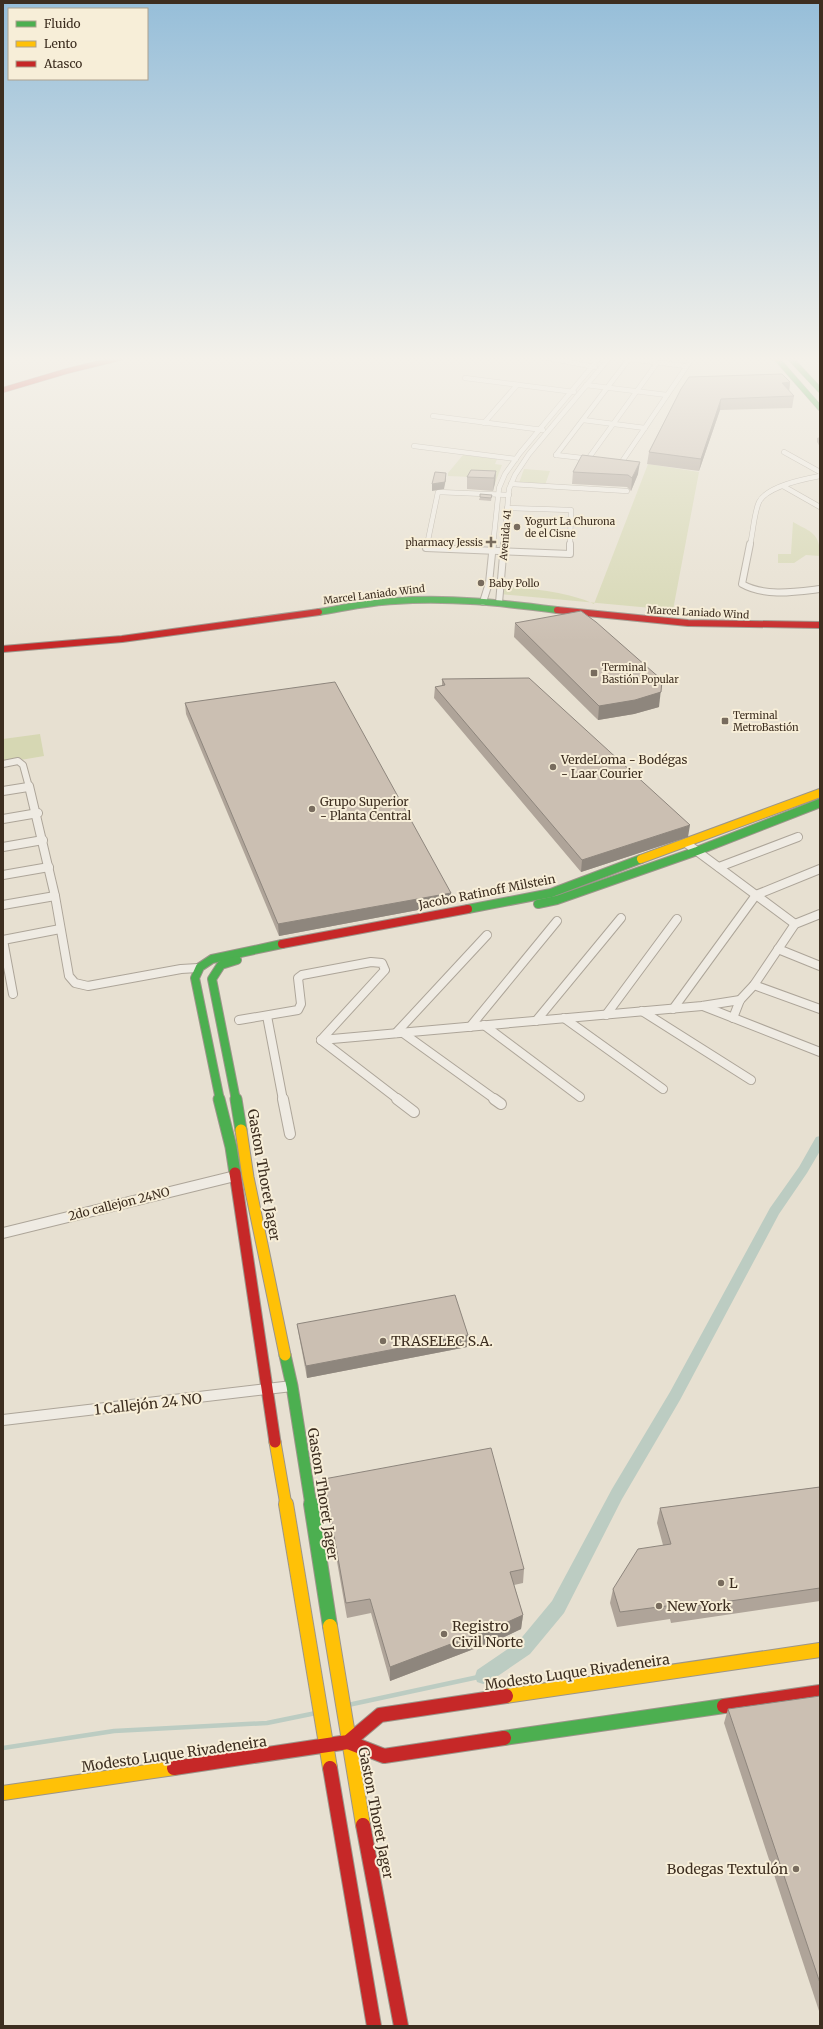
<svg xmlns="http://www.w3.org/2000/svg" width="823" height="2029" viewBox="0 0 823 2029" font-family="Merriweather,serif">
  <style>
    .green { fill: #d6d7b3 }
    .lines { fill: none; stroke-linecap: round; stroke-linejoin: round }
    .stream { stroke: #bcccc2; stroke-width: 4.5 }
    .canal { fill: #bcccc2; fill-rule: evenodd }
    .street-far3-casing { stroke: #ada599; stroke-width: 5.5 }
    .street-far2-casing { stroke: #ada599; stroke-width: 8 }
    .street-far1-casing { stroke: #ada599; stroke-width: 10 }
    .street-casing { stroke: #ada599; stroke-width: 12 }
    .fast-far4-casing { stroke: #9c958a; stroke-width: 6 }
    .fast-far3-casing { stroke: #9c958a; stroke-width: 8 }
    .fast-far2-casing { stroke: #9c958a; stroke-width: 10 }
    .fast-far1-casing { stroke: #9c958a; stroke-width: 13 }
    .fast-casing { stroke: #9c958a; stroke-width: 16 }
    .slow-far3-casing { stroke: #9c958a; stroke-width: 6 }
    .slow-far2-casing { stroke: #9c958a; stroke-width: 10 }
    .slow-far1-casing { stroke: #9c958a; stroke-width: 13 }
    .slow-casing { stroke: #9c958a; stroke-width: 16 }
    .jam-far4-casing { stroke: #9c958a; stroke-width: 6 }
    .jam-far3-casing { stroke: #9c958a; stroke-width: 8 }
    .jam-far2-casing { stroke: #9c958a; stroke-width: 10 }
    .jam-far1-casing { stroke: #9c958a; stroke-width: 13 }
    .jam-casing { stroke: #9c958a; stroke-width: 16 }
    .street-far3 { stroke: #efebe3; stroke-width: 4.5 }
    .street-far2 { stroke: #efebe3; stroke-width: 6 }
    .street-far1 { stroke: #efebe3; stroke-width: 8 }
    .street { stroke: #efebe3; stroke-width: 10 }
    .fast-far4 { stroke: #4caf50; stroke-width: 5 }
    .fast-far3 { stroke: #4caf50; stroke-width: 6 }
    .fast-far2 { stroke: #4caf50; stroke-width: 8 }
    .fast-far1 { stroke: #4caf50; stroke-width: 11 }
    .fast { stroke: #4caf50; stroke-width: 14 }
    .slow-far3 { stroke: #ffc107; stroke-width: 5 }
    .slow-far2 { stroke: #ffc107; stroke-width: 8 }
    .slow-far1 { stroke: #ffc107; stroke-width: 11 }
    .slow { stroke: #ffc107; stroke-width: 14 }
    .jam-far4 { stroke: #c62828; stroke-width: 5 }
    .jam-far3 { stroke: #c62828; stroke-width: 6 }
    .jam-far2 { stroke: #c62828; stroke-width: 8 }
    .jam-far1 { stroke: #c62828; stroke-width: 11 }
    .jam { stroke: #c62828; stroke-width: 14 }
    .wall { fill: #afa499 }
    .shaded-wall { fill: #8e867d }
    .building { fill: #cbbfb2; stroke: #8e867d }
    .poi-dot { fill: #786c5e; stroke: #f7eed8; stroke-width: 1.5 }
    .labels { text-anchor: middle; stroke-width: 4; stroke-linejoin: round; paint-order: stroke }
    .far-poi-label { font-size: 10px; fill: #3d2e20; stroke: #f7eed8; text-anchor: start }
    .far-street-label { font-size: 10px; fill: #3d2e20; stroke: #f7eed8 }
    .poi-label { font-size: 12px; fill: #3d2e20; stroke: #f7eed8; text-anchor: start }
    .street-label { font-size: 12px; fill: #3d2e20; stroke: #f7eed8 }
    .near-street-label { font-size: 14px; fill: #3d2e20; stroke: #f7eed8 }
    .near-poi-label { font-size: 14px; fill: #3d2e20; stroke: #f7eed8; text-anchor: start }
  </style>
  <rect width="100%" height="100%" fill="#e7e0d1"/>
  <g class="green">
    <path d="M 463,455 L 497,459 L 495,464 L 502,465 L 495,483 L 472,477 L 448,476 L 448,473 Z"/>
    <path d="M 648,464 L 699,472 L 673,610 L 500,594 L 500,587 C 528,588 569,592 594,604 Z"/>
    <path d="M 524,469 L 550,471 L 545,485 L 519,483 Z"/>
    <path d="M 793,522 C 811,532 820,533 820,556 L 806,555 L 794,563 L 778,563 L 778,554 L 791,554 Z"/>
    <path d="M 40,734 L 44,756 L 3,763 L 3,739 Z"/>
  </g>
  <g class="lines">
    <g class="stream">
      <path d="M 348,1705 L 483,1676"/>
      <path d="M 3,1748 L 114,1731 L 267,1723 L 316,1713"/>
    </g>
    <path class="canal" d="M 820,1136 L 820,1151 L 807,1173 L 779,1214 L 680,1400 L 622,1499 L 564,1613 L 530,1654 L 489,1682 L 483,1684 L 477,1682 L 475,1676 L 477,1670 L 518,1642 L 552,1601 L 612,1489 L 670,1392 L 770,1208 L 799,1167 L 816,1137 Z"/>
    <defs>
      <g id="street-far3">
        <path d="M 543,357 L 595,367"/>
        <path d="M 629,359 L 686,366"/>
        <path d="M 465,378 L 574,392"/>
        <path d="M 586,385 L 667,395"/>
        <path d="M 433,416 L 543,430"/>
        <path d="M 583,420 L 645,428"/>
        <path d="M 484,423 L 517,385"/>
        <path d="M 414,446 L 516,459"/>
        <path d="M 784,452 L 820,472"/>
        <path d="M 556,455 L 591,459"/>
        <path d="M 556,455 L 629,359 L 633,357"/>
        <path d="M 588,459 L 657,363"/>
        <path d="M 615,462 L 621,463 L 691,360 L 689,357"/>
        <path d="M 511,484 L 627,491"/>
        <path d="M 783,486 L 820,507"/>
        <path d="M 507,508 L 571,510 L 570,545"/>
        <path d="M 427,545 L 438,492 L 509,495"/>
        <path d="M 493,545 L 499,488 L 505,474 L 520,453 L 600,357"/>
        <path d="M 504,545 L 509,489 L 515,475 L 529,454 L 610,357"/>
        <path d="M 750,545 C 753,533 754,513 759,502 C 767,486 804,479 820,476"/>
      </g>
      <g id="street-far2">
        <path d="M 427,544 L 426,548 L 570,554 L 570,544"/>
        <path d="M 750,544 L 742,584 C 765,597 795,592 820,589"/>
        <path d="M 483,602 L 489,583 L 493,544"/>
        <path d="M 499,603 L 504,544"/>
        <path d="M 3,764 L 18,761 L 23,765 L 29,787"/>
      </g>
      <g id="street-far1">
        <path d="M 29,786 L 55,896 L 69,976 L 75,983 L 88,986 L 181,969 L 198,968"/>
        <path d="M 3,791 L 28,787"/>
        <path d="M 3,819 L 38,813"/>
        <path d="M 686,843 L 795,924"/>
        <path d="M 3,847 L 43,840"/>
        <path d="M 719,867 L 798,837"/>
        <path d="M 3,875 L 49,867"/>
        <path d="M 3,905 L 55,896"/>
        <path d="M 3,940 L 60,929"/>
        <path d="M 3,940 L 13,994"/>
        <path d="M 778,949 L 820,966"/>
        <path d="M 754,985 L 820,1009"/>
        <path d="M 703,1006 L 820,1052"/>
        <path d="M 673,1009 L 756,895 L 820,869"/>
        <path d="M 642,1011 L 751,1080"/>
        <path d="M 606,1015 L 677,919"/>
        <path d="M 267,1016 L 283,1100"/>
        <path d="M 564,1018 L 663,1089"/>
        <path d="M 733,1018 L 740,1000 L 754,985 L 795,924 L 820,914"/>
        <path d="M 239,1020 L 298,1010 L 301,1004 L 298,978 L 302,975 L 371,962 L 382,963 L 385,970 L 321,1040"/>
        <path d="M 536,1021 L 621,918"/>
        <path d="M 484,1025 L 580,1097"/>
        <path d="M 470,1027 L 557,921"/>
        <path d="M 396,1033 L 487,935"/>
        <path d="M 403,1033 L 496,1100"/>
        <path d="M 321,1040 L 702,1006 L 740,1000"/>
        <path d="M 321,1040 L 399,1100"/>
      </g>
      <g id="street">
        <path d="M 283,1099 L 290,1134"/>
        <path d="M 397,1099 L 414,1112"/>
        <path d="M 494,1099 L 501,1104"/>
        <path d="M 3,1233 L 235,1176"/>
        <path d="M 3,1420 L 292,1386"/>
      </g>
      <g id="fast-far4">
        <path d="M 789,357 L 820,390"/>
        <path d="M 777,359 L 820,408"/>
      </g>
      <path id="fast-far3" d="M 319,612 C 344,608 369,602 395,601 C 449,597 503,603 557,610"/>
      <g id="fast-far2">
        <path d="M 538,904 L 557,900 L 697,851 L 820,803"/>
        <path d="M 468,909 L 551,893 L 641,859"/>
        <path d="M 220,1100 L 195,978 L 200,967 L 212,959 L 282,944"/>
        <path d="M 236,1100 L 212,979 L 221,965 L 237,960"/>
      </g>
      <g id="fast-far1">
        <path d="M 219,1099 L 231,1147 L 235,1173"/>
        <path d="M 236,1099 L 241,1130"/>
        <path d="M 285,1355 L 292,1386 L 311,1505"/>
      </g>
      <g id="fast">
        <path d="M 311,1504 L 330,1626"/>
        <path d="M 504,1738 L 724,1706"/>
      </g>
      <path id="slow-far3" d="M 772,357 L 777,359"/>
      <path id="slow-far2" d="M 641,859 L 820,793"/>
      <g id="slow-far1">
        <path d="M 241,1130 L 248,1177 L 285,1355"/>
        <path d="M 275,1442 L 286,1505"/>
      </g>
      <g id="slow">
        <path d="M 286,1504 L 330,1768"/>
        <path d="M 330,1626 L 363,1825"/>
        <path d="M 506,1696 L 820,1650"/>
        <path d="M 3,1793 L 174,1768"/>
      </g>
      <path id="jam-far4" d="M 3,390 L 67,371 L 124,357"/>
      <g id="jam-far3">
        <path d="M 557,610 L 688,623 L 820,625"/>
        <path d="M 3,649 L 122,639 L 319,612"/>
      </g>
      <path id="jam-far2" d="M 282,944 L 468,909"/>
      <path id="jam-far1" d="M 235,1173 L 275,1442"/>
      <g id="jam">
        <path d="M 724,1706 L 820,1692"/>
        <path d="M 348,1742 L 384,1756 L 504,1738"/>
        <path d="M 174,1768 L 348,1742 L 380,1715 L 506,1696"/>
        <path d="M 330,1768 L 374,2026"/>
        <path d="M 363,1825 L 401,2026"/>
      </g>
    </defs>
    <use href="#street-far3" class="street-far3-casing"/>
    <use href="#street-far2" class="street-far2-casing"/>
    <use href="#street-far1" class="street-far1-casing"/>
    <use href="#street" class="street-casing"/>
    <use href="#fast-far4" class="fast-far4-casing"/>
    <use href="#fast-far3" class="fast-far3-casing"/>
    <use href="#fast-far2" class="fast-far2-casing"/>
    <use href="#fast-far1" class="fast-far1-casing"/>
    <use href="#fast" class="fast-casing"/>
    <use href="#slow-far3" class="slow-far3-casing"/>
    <use href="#slow-far2" class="slow-far2-casing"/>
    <use href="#slow-far1" class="slow-far1-casing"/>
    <use href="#slow" class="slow-casing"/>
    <use href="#jam-far4" class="jam-far4-casing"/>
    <use href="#jam-far3" class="jam-far3-casing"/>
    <use href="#jam-far2" class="jam-far2-casing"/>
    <use href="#jam-far1" class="jam-far1-casing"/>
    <use href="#jam" class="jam-casing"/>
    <use href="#street-far3" class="street-far3"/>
    <use href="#street-far2" class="street-far2"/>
    <use href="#street-far1" class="street-far1"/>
    <use href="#street" class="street"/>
    <use href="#fast-far4" class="fast-far4"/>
    <use href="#fast-far3" class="fast-far3"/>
    <use href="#fast-far2" class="fast-far2"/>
    <use href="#fast-far1" class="fast-far1"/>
    <use href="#fast" class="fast"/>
    <use href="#slow-far3" class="slow-far3"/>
    <use href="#slow-far2" class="slow-far2"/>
    <use href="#slow-far1" class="slow-far1"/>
    <use href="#slow" class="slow"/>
    <use href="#jam-far4" class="jam-far4"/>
    <use href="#jam-far3" class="jam-far3"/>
    <use href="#jam-far2" class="jam-far2"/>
    <use href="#jam-far1" class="jam-far1"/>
    <use href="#jam" class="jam"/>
  </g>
  <g class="wall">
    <path d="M 813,357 L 820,357 L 820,362 L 817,362 Z"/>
    <path d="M 790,382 L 789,390 L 794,396 L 792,408 L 720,410 L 699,471 L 647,464 L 649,452 L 681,389 Z"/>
    <path d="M 820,437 L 820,447 L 817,442 L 817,438 Z"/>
    <path d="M 496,471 L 495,483 L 493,491 L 467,489 L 467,477 Z"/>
    <path d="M 573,472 L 638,474 L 631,491 L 627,487 L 572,484 Z"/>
    <path d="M 492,495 L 491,501 L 479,500 L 480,497 Z"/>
    <path d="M 515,623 L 659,707 L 634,714 L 598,720 L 514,637 Z"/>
    <path d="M 442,679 L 688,837 L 581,872 L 434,698 L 435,687 L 442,686 Z"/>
    <path d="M 185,703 L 450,904 L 279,936 L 186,714 Z"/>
    <path d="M 297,1324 L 468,1335 L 467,1347 L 307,1378 L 299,1336 Z"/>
    <path d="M 324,1479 L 524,1569 L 523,1583 L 514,1585 L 523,1615 L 521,1629 L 500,1639 L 390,1681 L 371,1613 L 347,1618 L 325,1494 Z"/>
    <path d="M 820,1487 L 820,1601 L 671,1623 L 670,1619 L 617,1627 L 610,1603 L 613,1589 L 663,1545 L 657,1523 L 660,1508 Z"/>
    <path d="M 820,1696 L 820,2014 L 724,1723 L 728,1709 Z"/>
  </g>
  <g class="shaded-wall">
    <path d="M 790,382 L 789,393 L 782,383 Z"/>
    <path d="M 721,399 L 720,410 L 699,471 L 701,459 Z"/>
    <path d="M 640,462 L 638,474 L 631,491 L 632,478 Z"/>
    <path d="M 496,471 L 495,483 L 493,491 L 494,478 Z"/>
    <path d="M 446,473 L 446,479 L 444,489 L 432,491 L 432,484 Z"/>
    <path d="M 662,680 L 659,707 L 634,714 L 598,720 L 599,706 Z"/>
    <path d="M 690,825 L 688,837 L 581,872 L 582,860 Z"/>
    <path d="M 451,893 L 450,904 L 279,936 L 278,924 Z"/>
    <path d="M 468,1335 L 467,1347 L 307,1378 L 306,1366 Z"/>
    <path d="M 523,1615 L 521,1629 L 500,1639 L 390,1681 L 390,1667 Z"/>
  </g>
  <g class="building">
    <path d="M 782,374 L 790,382 L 782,383 L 794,396 L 721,399 L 701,459 L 649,452 L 681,389 L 689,377 Z"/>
    <path d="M 582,455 L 640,462 L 632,478 L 628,475 L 573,472 Z"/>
    <path d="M 471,470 L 496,471 L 494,478 L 467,477 Z"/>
    <path d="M 435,472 L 446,473 L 445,482 L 432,484 Z"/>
    <path d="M 480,494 L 492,495 L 491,498 L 480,497 Z"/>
    <path d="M 581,611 L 596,622 L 662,680 L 661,692 L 635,700 L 599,706 L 515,623 Z"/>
    <path d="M 529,678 L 690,825 L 582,860 L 435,687 L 445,685 L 442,679 Z"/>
    <path d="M 335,682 L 451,893 L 278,924 L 185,703 Z"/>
    <path d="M 455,1295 L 468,1335 L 306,1366 L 297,1324 Z"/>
    <path d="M 491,1448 L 524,1569 L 510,1572 L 523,1615 L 501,1625 L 390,1667 L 370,1599 L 346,1603 L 324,1479 Z"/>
    <path d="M 820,1487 L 820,1588 L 675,1609 L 674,1605 L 620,1612 L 613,1589 L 638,1549 L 671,1544 L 660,1508 Z"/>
    <path d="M 820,1696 L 820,1983 L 728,1709 Z"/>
  </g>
  <linearGradient id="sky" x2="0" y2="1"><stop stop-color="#96bed9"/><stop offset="0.56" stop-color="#f4f1ea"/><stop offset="1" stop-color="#f4f1ea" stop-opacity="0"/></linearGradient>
  <rect width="823" height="641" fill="url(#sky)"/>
  <g class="poi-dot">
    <circle cx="517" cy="527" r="4"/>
    <path d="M489 536h4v4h4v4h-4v4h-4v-4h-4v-4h4z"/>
    <circle cx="481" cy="583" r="4"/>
    <rect x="590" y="669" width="8" height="8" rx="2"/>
    <rect x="721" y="717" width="8" height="8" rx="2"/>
    <circle cx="553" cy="767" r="4"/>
    <circle cx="312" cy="809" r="4"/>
    <circle cx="383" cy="1341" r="4"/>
    <circle cx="721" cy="1583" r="4"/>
    <circle cx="659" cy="1606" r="4"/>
    <circle cx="444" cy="1634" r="4"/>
    <circle cx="796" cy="1869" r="4"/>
  </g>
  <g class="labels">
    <g class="far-poi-label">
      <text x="525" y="525">Yogurt La Churona<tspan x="525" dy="12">de el Cisne</tspan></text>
      <text x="483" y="546" text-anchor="end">pharmacy Jessis</text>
      <text x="489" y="587">Baby Pollo</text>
      <text x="602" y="671">Terminal<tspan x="602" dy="12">Bastión Popular</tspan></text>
      <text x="733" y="719">Terminal<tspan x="733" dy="12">MetroBastión</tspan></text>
    </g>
    <g class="far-street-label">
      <text transform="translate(505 535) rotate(-85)" y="4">Avenida 41</text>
      <text transform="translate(374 594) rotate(-7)" y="4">Marcel Laniado Wind</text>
      <text transform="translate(698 612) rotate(3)" y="4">Marcel Laniado Wind</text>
    </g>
    <g class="poi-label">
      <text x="561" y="764">VerdeLoma - Bodégas<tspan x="561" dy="14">- Laar Courier</tspan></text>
      <text x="320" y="806">Grupo Superior<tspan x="320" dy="14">- Planta Central</tspan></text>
    </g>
    <g class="street-label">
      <text transform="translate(487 892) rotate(-11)" y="4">Jacobo Ratinoff Milstein</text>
      <text transform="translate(119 1204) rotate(-14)" y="4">2do callejon 24NO</text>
    </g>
    <g class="near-street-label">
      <text transform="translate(264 1175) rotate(80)" y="5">Gaston Thoret Jager</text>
      <text transform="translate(148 1404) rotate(-6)" y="5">1 Callejón 24 NO</text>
      <text transform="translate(323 1494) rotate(81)" y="5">Gaston Thoret Jager</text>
      <text transform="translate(577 1672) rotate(-8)" y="5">Modesto Luque Rivadeneira</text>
      <text transform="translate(174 1754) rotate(-8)" y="5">Modesto Luque Rivadeneira</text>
      <text transform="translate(376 1813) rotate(79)" y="5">Gaston Thoret Jager</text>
    </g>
    <g class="near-poi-label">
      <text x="391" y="1346">TRASELEC S.A.</text>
      <text x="729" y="1588">L</text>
      <text x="667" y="1611">New York</text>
      <text x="452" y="1631">Registro<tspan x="452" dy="16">Civil Norte</tspan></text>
      <text x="788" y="1874" text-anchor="end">Bodegas Textulón</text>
    </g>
  </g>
  <rect width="823" height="2029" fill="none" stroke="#3d2e20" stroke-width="8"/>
  <rect x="8" y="8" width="140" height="72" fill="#f7eed8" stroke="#ada18e"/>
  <rect x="16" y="21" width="20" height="6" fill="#4caf50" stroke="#ada18e"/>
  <text x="44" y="28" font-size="12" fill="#3d2e20">Fluido</text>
  <rect x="16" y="41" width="20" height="6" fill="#ffc107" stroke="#ada18e"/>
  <text x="44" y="48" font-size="12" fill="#3d2e20">Lento</text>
  <rect x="16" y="61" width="20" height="6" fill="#c62828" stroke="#ada18e"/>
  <text x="44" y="68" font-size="12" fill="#3d2e20">Atasco</text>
</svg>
